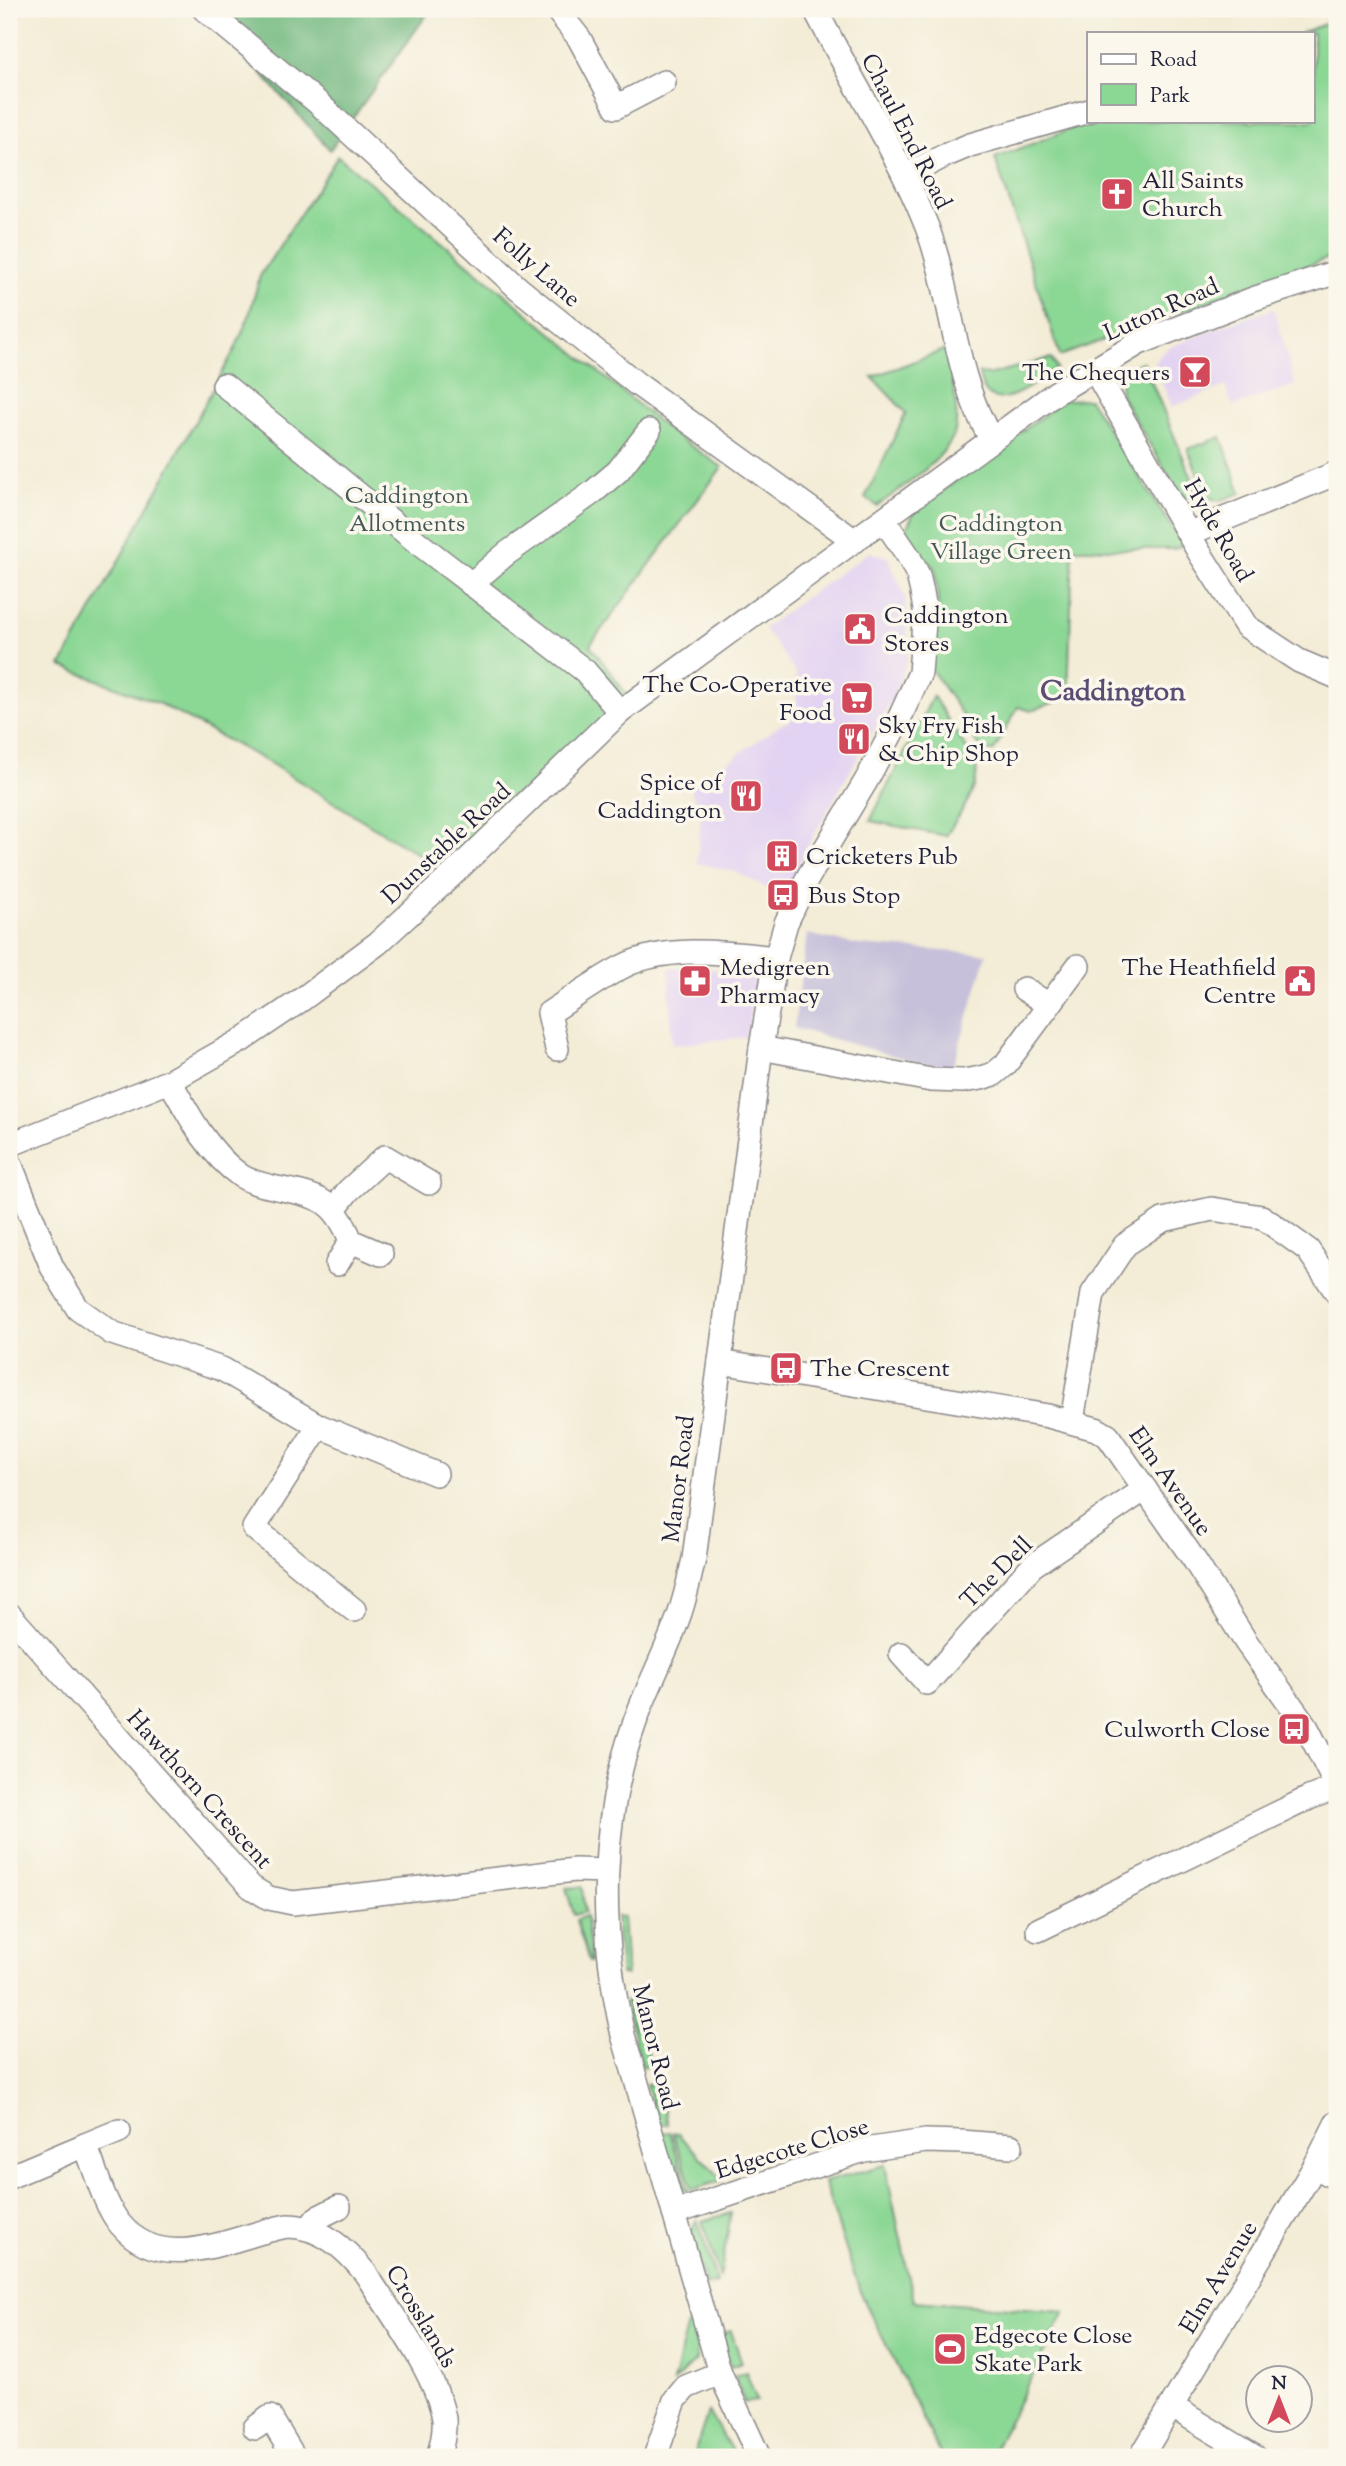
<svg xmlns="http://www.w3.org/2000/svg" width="1346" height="2466" viewBox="0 0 1346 2466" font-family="'Sorts Mill Goudy',serif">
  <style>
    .built { fill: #e3d3f2 }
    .industrial { fill: #c6c0da }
    .green { fill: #8bd794; stroke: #567c68; stroke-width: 2 }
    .forest { fill: #70b87e; stroke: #496d5c; stroke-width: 2 }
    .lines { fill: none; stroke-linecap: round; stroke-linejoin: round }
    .minor-casing { stroke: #8a8788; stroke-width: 26 }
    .minor { stroke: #fff; stroke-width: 23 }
    .labels { text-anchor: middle; stroke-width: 7; stroke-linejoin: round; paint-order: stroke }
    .street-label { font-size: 24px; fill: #22223b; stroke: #fbf7ec }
    .poi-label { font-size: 24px; fill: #22223b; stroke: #fbf7ec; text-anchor: start }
    .park-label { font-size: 24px; fill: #425856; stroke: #fbf7ec }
    .quarter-label { font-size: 28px; font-weight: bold; fill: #5b4c73; stroke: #fbf7ec }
  </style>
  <rect width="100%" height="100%" fill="#fbf7ec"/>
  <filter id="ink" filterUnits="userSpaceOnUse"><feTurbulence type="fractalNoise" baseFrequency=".0143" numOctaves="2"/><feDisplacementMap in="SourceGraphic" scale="14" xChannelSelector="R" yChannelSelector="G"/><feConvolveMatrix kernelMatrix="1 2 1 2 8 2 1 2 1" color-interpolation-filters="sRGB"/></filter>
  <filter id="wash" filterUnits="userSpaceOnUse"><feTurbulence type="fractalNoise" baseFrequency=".00686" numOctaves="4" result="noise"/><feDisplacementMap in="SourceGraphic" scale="28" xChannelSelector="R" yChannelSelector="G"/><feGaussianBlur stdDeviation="1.57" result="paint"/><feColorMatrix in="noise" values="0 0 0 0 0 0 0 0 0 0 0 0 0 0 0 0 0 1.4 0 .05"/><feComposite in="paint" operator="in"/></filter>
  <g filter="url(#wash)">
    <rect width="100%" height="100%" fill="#f3ecd6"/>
    <g class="built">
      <path d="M 1274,309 L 1295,385 L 1233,406 L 1225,386 L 1172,407 L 1154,363 L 1166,349 L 1225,325 Z"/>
      <path d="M 869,552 L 888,557 L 905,597 L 908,656 L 896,692 L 818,827 L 783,896 L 736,872 L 697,863 L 701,816 L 690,788 L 780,725 L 797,717 L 796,673 L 764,628 Z"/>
      <path d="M 669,968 L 749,970 L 757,976 L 746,1037 L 672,1045 Z"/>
    </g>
    <path class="industrial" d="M 807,934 L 858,945 L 987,954 L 953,1066 L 920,1063 L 794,1028 Z"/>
    <g class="green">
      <path d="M 1337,19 L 1337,255 L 1060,356 L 995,158 L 1078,126 L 1104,121 L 1313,121 L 1313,33 L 1301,33 Z"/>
      <path d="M 338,156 L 672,433 L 722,467 L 590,645 L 628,696 L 452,875 L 268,762 L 160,704 L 61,666 L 235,349 L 248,319 L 260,276 Z"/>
      <path d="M 947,349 C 950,369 960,412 955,431 C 947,459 900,489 877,506 L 865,498 L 906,413 L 872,377 Z"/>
      <path d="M 1051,358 L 1057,368 C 1035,383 986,425 979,373 L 988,375 Z"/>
      <path d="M 1143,362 L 1199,495 L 1182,498 L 1121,396 L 1120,377 L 1124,369 Z"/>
      <path d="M 1089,399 L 1183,545 L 1174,549 L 1073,549 L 1068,697 L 1031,711 L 1018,707 L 994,751 L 984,751 L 975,741 L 961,713 L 927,663 L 927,630 L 940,623 L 935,568 L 903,536 L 914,512 L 1064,400 Z"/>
      <path d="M 1221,437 L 1241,493 L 1219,501 L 1207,497 L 1188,449 Z"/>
      <path d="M 933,696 L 975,762 C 983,787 958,815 946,836 L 870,821 Z"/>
      <path d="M 582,1887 L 585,1912 L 574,1915 L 566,1888 Z"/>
      <path d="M 586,1916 L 591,1962 L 589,1962 L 576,1920 Z"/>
      <path d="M 616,1916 L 623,1917 L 627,1975 L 621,1974 Z"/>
      <path d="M 634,2001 L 651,2066 L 642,2067 L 625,2002 Z"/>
      <path d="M 658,2083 L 668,2124 L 657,2125 L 646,2084 Z"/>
      <path d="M 670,2132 L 689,2193 L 677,2185 L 660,2133 Z"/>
      <path d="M 673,2133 L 678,2134 L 723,2180 L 692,2190 Z"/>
      <path d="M 885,2165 L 914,2301 L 1065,2312 L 990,2457 L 942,2457 L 860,2292 L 824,2182 Z"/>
      <path d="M 731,2213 L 720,2278 L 702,2221 Z"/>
      <path d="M 697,2219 L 717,2283 L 706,2285 C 701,2268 684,2235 697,2219 Z"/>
      <path d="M 688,2324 L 693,2324 L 698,2343 L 696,2360 L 673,2382 Z"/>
      <path d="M 731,2331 L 742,2363 L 731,2367 L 725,2355 L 721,2334 Z"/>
      <path d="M 746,2372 L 757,2401 L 744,2403 L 735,2376 Z"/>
      <path d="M 708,2412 L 736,2457 L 693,2457 Z"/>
    </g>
    <path class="forest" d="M 204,9 L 431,9 L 330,150 Z"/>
  </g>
  <g filter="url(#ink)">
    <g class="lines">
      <defs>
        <g id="minor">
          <path d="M 204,9 L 317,102 L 518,288 L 637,384 L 855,541"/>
          <path d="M 556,9 L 579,38 L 616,107 L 664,82"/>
          <path d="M 815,9 C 852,82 897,151 927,227 C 953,296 953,376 992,440"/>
          <path d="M 905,176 L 944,156 L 970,145 L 1089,111"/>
          <path d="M 1094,369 L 1199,552 L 1246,626 L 1299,661 L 1337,677"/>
          <path d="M 224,385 L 422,546 L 585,671 L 620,712"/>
          <path d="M 1190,533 L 1337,473"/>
          <path d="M 471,584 L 506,554 L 592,493 L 618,471 L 649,431"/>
          <path d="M 1024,989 L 1049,1005"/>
          <path d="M 761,1048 L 931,1080 L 963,1081 L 981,1078 L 994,1074 L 1005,1065 L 1078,966"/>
          <path d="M 557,1049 L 549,1013 C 573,998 597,980 622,967 C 665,944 729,953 776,958"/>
          <path d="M 170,1081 C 188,1114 209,1154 241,1176 C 252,1183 264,1185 277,1188 C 319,1196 335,1200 351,1241 L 381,1254"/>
          <path d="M 9,1145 L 170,1081 L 242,1040 L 301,1000 L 378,943 L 452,875 L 620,712 L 1057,392 L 1139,343 L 1253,299 L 1337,272"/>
          <path d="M 9,1161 L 52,1267 L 78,1309 L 112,1333 L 222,1369 L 319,1426 L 436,1474"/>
          <path d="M 334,1209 L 348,1191 L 385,1157 L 429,1183"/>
          <path d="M 337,1264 L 351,1241"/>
          <path d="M 720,1362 L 1048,1416 L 1096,1429 L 1108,1436 L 1195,1561 L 1246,1642 L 1307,1728 L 1337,1787"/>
          <path d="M 1072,1421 L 1093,1293 L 1125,1245 L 1163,1220 L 1212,1209 L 1262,1217 L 1308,1250 L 1337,1293"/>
          <path d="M 319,1426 L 254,1528 L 354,1610"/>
          <path d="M 9,1614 L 251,1887 L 269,1898 L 293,1903 L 575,1870 L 606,1871"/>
          <path d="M 901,1654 L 927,1683 L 1032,1566 L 1145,1489"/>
          <path d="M 1038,1930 L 1309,1798 L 1337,1787"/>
          <path d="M 85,2145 L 119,2131"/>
          <path d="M 1315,2166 L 1337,2179"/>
          <path d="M 9,2177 L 85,2145 C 95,2168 104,2205 120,2224 C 164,2277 233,2236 287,2226 C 321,2226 346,2249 366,2274 C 391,2314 437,2374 444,2419 C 445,2432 442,2445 438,2457"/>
          <path d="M 674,2213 L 864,2150 L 926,2141 L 961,2142 L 1011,2146"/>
          <path d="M 309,2229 L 317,2218 L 339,2207"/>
          <path d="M 1171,2406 L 1255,2457"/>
          <path d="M 255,2428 L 270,2417 L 294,2457"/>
          <path d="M 655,2457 L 675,2400 L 686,2387 L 720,2373"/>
          <path d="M 759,2457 L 720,2373 L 623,2035 C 599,1931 599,1821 636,1719 C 648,1686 665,1654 677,1621 C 685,1601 689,1579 694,1559 L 761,1048 L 776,958 L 786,923 L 807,879 L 866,781 L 900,717 L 920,673 L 925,610 L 922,592 L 918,575 L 909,557 L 884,520"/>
          <path d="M 1141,2457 L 1315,2166 L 1337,2122"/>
        </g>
      </defs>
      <use href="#minor" class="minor-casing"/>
      <use href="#minor" class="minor"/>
    </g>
  </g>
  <defs>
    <symbol id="church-square" viewBox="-11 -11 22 22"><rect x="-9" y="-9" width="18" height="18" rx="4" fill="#d1495b" stroke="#fbf7ec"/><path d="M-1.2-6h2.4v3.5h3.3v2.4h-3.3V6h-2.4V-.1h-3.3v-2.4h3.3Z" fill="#fff"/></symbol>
    <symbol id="bar-square" viewBox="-11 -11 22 22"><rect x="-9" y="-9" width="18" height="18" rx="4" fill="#d1495b" stroke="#fbf7ec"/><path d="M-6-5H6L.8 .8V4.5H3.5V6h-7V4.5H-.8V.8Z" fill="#fff"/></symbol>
    <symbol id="civic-square" viewBox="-11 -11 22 22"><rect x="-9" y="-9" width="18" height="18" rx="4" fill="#d1495b" stroke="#fbf7ec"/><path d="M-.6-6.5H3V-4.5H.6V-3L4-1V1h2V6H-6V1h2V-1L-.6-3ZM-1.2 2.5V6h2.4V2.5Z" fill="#fff"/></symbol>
    <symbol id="supermarket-square" viewBox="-11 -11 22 22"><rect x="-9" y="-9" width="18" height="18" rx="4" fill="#d1495b" stroke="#fbf7ec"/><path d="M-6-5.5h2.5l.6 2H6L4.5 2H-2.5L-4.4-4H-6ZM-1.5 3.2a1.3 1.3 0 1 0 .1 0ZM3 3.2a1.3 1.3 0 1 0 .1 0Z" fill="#fff"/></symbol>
    <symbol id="restaurant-square" viewBox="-11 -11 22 22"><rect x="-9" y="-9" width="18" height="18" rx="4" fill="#d1495b" stroke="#fbf7ec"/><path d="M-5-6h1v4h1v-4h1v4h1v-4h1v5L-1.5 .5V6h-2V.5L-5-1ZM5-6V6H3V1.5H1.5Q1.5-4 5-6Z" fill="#fff"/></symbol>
    <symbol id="building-square" viewBox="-11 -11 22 22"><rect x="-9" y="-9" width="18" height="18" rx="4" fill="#d1495b" stroke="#fbf7ec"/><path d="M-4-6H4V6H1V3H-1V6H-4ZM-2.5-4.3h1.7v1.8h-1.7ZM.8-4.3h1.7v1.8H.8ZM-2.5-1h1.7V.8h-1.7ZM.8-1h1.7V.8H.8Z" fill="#fff"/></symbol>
    <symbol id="bus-square" viewBox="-11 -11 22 22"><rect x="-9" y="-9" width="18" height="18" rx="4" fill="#d1495b" stroke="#fbf7ec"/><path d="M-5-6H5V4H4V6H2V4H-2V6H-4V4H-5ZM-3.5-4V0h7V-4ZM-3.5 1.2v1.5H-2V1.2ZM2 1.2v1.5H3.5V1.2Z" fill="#fff"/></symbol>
    <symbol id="pharmacy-square" viewBox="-11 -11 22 22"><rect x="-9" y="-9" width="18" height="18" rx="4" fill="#d1495b" stroke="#fbf7ec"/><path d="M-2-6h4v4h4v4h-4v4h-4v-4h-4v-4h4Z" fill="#fff"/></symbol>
    <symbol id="stadium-square" viewBox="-11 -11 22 22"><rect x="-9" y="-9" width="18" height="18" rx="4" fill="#d1495b" stroke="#fbf7ec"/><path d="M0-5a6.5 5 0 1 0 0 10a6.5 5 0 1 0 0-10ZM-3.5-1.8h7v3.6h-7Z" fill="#fff"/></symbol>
  </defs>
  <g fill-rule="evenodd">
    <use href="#church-square" x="1098" y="175" width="38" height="38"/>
    <use href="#bar-square" x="1176" y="353" width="38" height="38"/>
    <use href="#civic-square" x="841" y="610" width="38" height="38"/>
    <use href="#supermarket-square" x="838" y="679" width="38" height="38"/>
    <use href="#restaurant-square" x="835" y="720" width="38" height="38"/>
    <use href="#restaurant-square" x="727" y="777" width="38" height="38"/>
    <use href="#building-square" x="763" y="837" width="38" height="38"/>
    <use href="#bus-square" x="764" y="876" width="38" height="38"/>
    <use href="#pharmacy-square" x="676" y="962" width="38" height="38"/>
    <use href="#civic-square" x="1281" y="962" width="38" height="38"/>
    <use href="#bus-square" x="767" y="1349" width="38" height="38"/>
    <use href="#bus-square" x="1275" y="1710" width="38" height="38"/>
    <use href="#stadium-square" x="931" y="2330" width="38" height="38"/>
  </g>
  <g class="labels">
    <g class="street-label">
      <text transform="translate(907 131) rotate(63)" y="8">Chaul End Road</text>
      <text transform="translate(537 267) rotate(41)" y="8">Folly Lane</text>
      <text transform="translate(1161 309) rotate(-24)" y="8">Luton Road</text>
      <text transform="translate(1219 530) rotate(60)" y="8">Hyde Road</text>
      <text transform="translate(446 843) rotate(-43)" y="8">Dunstable Road</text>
      <text transform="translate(678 1479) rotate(-83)" y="8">Manor Road</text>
      <text transform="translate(1171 1481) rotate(55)" y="8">Elm Avenue</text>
      <text transform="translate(996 1572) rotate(-45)" y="8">The Dell</text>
      <text transform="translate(200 1789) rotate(48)" y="8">Hawthorn Crescent</text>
      <text transform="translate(656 2047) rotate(76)" y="8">Manor Road</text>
      <text transform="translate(792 2148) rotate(-17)" y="8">Edgecote Close</text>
      <text transform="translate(1218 2277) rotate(-59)" y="8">Elm Avenue</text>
      <text transform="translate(422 2316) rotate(59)" y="8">Crosslands</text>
    </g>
    <g class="poi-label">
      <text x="1142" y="188">All Saints<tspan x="1142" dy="28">Church</tspan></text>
      <text x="1170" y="380" text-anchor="end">The Chequers</text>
      <text x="884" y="623">Caddington<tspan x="884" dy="28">Stores</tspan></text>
      <text x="832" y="692" text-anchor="end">The Co-Operative<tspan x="832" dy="28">Food</tspan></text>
      <text x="878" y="733">Sky Fry Fish<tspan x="878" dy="28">&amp; Chip Shop</tspan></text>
      <text x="722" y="790" text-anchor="end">Spice of<tspan x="722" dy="28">Caddington</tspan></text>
      <text x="806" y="864">Cricketers Pub</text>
      <text x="808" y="903">Bus Stop</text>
      <text x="720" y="975">Medigreen<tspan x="720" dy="28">Pharmacy</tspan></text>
      <text x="1276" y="975" text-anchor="end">The Heathfield<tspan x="1276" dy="28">Centre</tspan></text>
      <text x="810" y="1376">The Crescent</text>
      <text x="1270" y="1737" text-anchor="end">Culworth Close</text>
      <text x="974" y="2343">Edgecote Close<tspan x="974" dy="28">Skate Park</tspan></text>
    </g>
    <g class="park-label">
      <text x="407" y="503">Caddington<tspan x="407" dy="28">Allotments</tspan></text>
      <text x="1001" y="531">Caddington<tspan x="1001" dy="28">Village Green</tspan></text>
    </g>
    <g class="quarter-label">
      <text x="1113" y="700">Caddington</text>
    </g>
  </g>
  <rect width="1346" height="2466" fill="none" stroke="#fbf7ec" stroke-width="35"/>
  <rect x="1087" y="32" width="228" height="91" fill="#fbf7ec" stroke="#a4a2a5" stroke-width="2"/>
  <rect x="1101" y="54" width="35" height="10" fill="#ffffff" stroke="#a4a2a5" stroke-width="2"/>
  <text x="1150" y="66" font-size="21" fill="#22223b">Road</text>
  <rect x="1101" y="84" width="35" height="21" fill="#8bd794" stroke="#a4a2a5" stroke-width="2"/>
  <text x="1150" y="102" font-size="21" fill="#22223b">Park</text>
  <g transform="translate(1279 2399)"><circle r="33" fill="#fbf7ec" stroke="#a4a2a5" stroke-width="2"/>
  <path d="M0-5L12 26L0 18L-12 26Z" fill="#d1495b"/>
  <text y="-10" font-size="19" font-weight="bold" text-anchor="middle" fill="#22223b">N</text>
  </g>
</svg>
